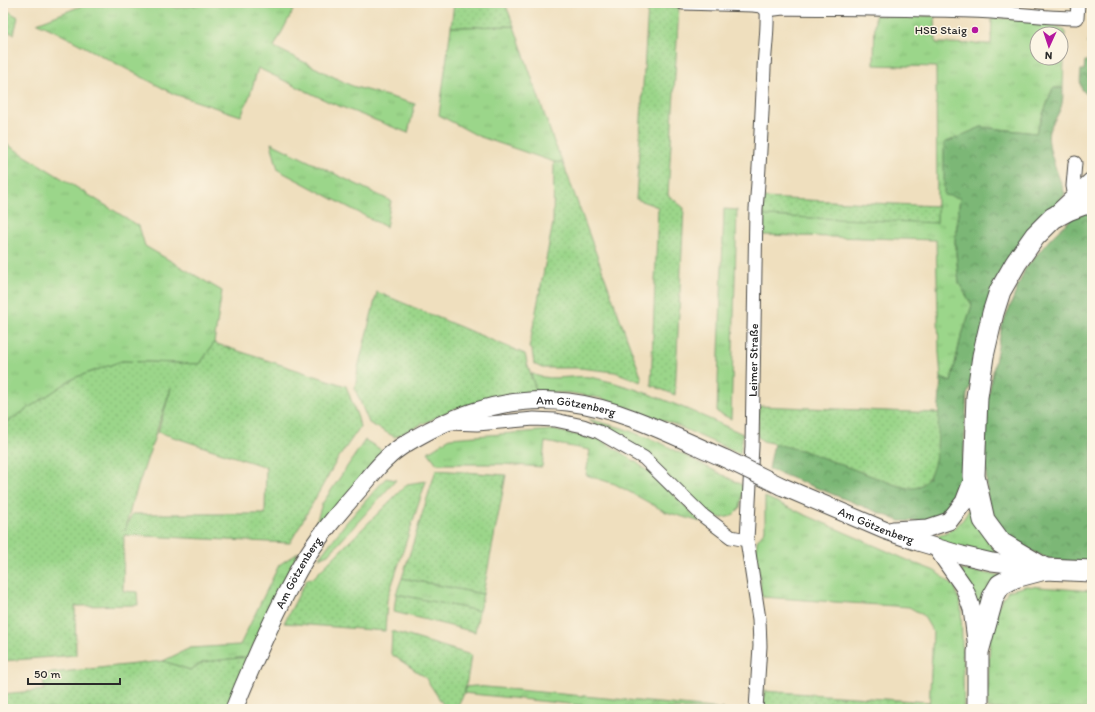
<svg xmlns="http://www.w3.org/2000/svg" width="1095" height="712" viewBox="0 0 1095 712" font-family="Itim,sans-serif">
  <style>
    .grass { fill: url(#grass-tufts); stroke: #63805a; fill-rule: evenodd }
    .forest { fill: url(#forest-crowns); stroke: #547150 }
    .garden { fill: url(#garden-dots); stroke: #63805a; fill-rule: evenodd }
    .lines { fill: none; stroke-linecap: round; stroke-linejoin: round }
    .minor-casing { stroke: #484641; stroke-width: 15 }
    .tertiary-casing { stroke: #484641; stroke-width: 19 }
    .secondary-casing { stroke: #484641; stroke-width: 21 }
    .primary-casing { stroke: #484641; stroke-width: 23 }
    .minor { stroke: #fff; stroke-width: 13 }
    .tertiary { stroke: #fff; stroke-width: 17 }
    .secondary { stroke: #fff; stroke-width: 19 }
    .primary { stroke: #fff; stroke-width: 21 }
    .tertiary-bridge-casing { stroke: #484641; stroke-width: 19; stroke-linecap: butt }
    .tertiary-bridge { stroke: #fff; stroke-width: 17 }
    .poi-dot { fill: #b5179e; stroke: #fcf5e5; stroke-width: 1.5 }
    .labels { text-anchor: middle; stroke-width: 3; stroke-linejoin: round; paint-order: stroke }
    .poi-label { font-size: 12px; fill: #2b2b2b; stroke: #fcf5e5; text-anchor: end }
    .street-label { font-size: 12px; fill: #2b2b2b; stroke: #fcf5e5 }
  </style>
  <defs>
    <pattern id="grass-tufts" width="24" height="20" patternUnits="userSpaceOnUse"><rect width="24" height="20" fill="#9bd68a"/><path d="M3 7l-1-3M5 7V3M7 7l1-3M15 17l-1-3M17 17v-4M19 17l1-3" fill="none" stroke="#86b877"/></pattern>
    <pattern id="forest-crowns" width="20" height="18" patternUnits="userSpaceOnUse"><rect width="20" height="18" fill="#7cb776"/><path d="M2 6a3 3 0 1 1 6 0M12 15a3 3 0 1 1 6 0" fill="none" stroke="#669561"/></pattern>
    <pattern id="garden-dots" width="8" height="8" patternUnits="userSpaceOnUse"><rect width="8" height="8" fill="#9bd68a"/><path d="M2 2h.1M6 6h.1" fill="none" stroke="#86b877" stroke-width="1.8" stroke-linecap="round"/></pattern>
  </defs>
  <rect width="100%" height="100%" fill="#fcf5e5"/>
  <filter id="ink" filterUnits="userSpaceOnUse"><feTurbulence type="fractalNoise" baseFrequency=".025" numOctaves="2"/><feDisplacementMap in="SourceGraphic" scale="8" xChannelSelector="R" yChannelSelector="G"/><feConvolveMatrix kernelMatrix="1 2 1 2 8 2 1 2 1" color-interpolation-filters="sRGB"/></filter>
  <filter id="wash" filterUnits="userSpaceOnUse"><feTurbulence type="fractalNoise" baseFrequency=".012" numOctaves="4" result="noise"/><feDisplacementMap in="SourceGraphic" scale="16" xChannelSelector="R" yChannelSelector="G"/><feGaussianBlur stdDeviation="0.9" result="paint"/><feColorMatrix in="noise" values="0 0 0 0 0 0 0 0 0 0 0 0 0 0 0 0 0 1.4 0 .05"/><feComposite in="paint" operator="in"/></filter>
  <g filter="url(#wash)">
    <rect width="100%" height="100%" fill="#efdfbe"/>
    <g class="grass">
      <path d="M 89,3 L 165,3 L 177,8 L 196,5 L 196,3 L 297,3 L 274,47 L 352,86 L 415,104 L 408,133 L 329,102 L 258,68 L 250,95 L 241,116 L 174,94 L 51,29 L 37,23 Z"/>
      <path d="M 875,15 L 935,16 L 936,43 L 991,44 L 992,17 C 1008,19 1054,21 1065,31 L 1063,88 L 1053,88 L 1036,133 L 981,127 L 960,198 L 955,242 L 959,283 L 972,305 L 960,341 L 951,382 L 941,378 L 939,353 L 936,240 L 763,235 L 763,216 L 937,222 L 936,67 L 874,65 ZM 1037,34 L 1061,34 L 1061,58 L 1037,58 Z"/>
      <path d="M 514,26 L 554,142 L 563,163 L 554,162 L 478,136 L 439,115 L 451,27 Z"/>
      <path d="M 3,142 L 139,226 L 145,246 L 222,291 L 214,343 L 200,364 L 122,361 L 74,378 L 3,425 Z"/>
      <path d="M 271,143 L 391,201 L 386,227 L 278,170 Z"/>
      <path d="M 724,209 L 737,210 L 731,419 L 717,412 Z"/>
      <path d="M 531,373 C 535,375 539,377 543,377 C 560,380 578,374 595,378 C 646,389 695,413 743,434 L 740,454 L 671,423 L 600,398 L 570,393 L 536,392 Z"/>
      <path d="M 588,419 L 622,428 L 661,443 L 744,486 L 740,508 L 732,516 L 722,518 L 707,515 L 646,455 Z"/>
      <path d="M 553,430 L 601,440 L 636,462 L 658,479 L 701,522 L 666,512 L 615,484 L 586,475 L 590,450 L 545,442 L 542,467 L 502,464 L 437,464 L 428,452 L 450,438 Z"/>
      <path d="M 365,440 L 383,451 L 311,538 L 322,504 Z"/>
      <path d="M 386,478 L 396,480 L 330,553 L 319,558 L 345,524 Z"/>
      <path d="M 765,497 L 914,563 L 935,571 L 955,587 L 961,607 L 964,709 L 929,709 L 933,632 L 923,615 L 909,607 L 762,597 L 756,551 L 757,541 L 765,530 Z"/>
      <path d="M 973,502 L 989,543 L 999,556 L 928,540 C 953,531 962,526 973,502 Z"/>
      <path d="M 298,552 L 248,657 L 204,662 L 190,670 L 163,661 L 190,648 L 240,645 L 279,565 Z"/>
      <path d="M 961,570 L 1005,576 L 980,619 Z"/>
      <path d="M 402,578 L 483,594 L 479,611 L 396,594 Z"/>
      <path d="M 1026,586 L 1092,591 L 1092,709 L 987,709 L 990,637 L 998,606 L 1008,591 Z"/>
      <path d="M 475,686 L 724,709 L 616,709 L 463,693 L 466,687 Z"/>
    </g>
    <g class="forest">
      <path d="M 1088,42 L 1092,42 L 1092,95 C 1078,94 1080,80 1081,70 L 1084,70 L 1085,61 L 1088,61 L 1089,49 Z"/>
      <path d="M 1053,88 L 1063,88 C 1063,96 1063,104 1059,112 C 1056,119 1051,124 1049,131 C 1045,145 1060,179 1065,194 L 1059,203 L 1029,231 L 967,395 L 963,471 L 953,505 L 940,516 L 922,521 L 900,521 L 769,469 L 774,443 L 805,451 L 896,485 L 908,488 L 920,487 L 929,478 L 935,460 L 941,378 L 951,382 L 960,341 L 972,305 L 959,283 L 955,242 L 960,198 L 944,195 L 944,143 L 981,127 L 1036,133 Z"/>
      <path d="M 1084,213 L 1092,213 L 1092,564 L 1049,559 L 1008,540 L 991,515 L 987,495 L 985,449 L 987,403 L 1002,326 L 1025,269 L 1051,238 L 1072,218 Z"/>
    </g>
    <g class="garden">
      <path d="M 454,3 L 505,3 L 514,26 L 451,27 Z"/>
      <path d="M 648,6 L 679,7 L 668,195 L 684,208 L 675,395 L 651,385 L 658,207 L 636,199 Z"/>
      <path d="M 3,8 L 18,17 L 14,34 L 3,30 Z"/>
      <path d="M 554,162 L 563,163 L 642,379 L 641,382 L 615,372 L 579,368 L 542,368 L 534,364 L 532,350 L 529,348 L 553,223 Z"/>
      <path d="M 764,198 L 937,206 L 937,223 L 763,216 Z"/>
      <path d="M 377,292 L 525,354 C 527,367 533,379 536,392 L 507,395 L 456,408 L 395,437 L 369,423 L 355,389 L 358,368 Z"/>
      <path d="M 214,343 L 346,386 L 358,418 L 360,427 L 337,460 L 290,543 L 124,535 L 123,591 L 137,592 L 138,605 L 75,606 L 76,655 L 3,661 L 3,425 L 74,378 L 122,361 L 200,364 ZM 171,388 L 158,432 L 266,467 L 265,514 L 132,514 L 125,530 L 131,507 Z"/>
      <path d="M 759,406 L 939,413 C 937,434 940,474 920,486 C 914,490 904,487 896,485 L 805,451 L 763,441 L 758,437 Z"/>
      <path d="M 436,470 L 506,475 L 483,594 L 402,578 Z"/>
      <path d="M 426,481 L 387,600 L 385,631 L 284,623 L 307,579 L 313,578 L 407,484 Z"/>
      <path d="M 396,594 L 479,611 L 475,632 L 394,612 Z"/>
      <path d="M 392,631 L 471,655 C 468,674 467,694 455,709 L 446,709 L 425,677 L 391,654 Z"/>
      <path d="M 248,657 L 227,709 L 3,709 L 3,694 L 44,690 L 43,674 L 163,661 L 190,670 L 204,662 Z"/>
      <path d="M 764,691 L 929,702 L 929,709 L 763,709 Z"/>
    </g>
  </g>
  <g filter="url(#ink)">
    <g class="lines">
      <defs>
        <g id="minor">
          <path d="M 683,3 L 753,5 L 761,6 L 767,10 L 783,8 C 853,9 922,9 992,12 C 1020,14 1048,18 1077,18 L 1078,3"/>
          <path d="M 1075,197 L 1073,186 L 1075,163"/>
          <path d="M 449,423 L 477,424 L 534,419 L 555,420 L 583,426 L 599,432 L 644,458 L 702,515 L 731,537 L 747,540"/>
          <path id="s1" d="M 756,709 L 760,646 L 759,619 L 747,540 L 752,446 L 756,209 C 760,162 762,115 764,68 C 765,48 768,29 767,10"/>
        </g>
        <g id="tertiary">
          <path id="s2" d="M 781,486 L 884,530 L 918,542 L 962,555 L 992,562 L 1041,568"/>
          <path d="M 893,530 L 928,528 L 949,521 L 964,502 L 974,476"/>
          <path d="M 936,547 L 964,587 L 972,609 L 977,648"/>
          <path id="s3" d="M 234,709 C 253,662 274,615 298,571 C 315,540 339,512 362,486 C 370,477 377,467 386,459 C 398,447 415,438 430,430 C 473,408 520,396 568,402 C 624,409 675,437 726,459"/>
        </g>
        <path id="secondary" d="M 1058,214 L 1092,182"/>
        <g id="primary">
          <path d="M 1045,569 L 1001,543 L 984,520 L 974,476 L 977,397 L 983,356 L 993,313 L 1000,291 L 1016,263 L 1035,236 L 1053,218 L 1068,210 L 1084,204 L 1092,204"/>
          <path d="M 978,709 L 978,652 L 993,597 L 1000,585 L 1015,577 L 1045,569 L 1092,571"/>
        </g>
      </defs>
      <use href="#minor" class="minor-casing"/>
      <use href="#tertiary" class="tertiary-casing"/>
      <use href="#secondary" class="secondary-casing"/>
      <use href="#primary" class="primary-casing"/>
      <use href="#minor" class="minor"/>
      <use href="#tertiary" class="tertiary"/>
      <use href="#secondary" class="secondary"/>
      <use href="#primary" class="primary"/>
      <defs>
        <path id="tertiary-bridge" d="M 726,459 L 781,486"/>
      </defs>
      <use href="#tertiary-bridge" class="tertiary-bridge-casing"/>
      <use href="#tertiary-bridge" class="tertiary-bridge"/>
    </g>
  </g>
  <circle class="poi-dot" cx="975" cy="30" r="4"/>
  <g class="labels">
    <g class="poi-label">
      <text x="967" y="34">HSB Staig</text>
    </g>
    <g class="street-label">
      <text dy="4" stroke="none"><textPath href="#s1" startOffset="350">Leimer Straße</textPath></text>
      <text dy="4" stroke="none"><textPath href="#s3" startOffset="499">Am Götzenberg</textPath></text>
      <text dy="4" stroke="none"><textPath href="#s2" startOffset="103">Am Götzenberg</textPath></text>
      <text dy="4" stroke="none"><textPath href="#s3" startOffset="151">Am Götzenberg</textPath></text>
    </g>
  </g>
  <rect width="1095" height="712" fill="none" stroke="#fcf5e5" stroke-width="16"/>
  <g transform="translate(1049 46) rotate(183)"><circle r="19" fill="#fcf5e5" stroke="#a8a49b"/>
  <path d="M0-3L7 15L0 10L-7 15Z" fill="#b5179e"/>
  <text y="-6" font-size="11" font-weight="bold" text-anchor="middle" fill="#2b2b2b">N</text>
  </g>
  <path d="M28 678v6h92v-6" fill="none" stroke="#2b2b2b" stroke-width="2"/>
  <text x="34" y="678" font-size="12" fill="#2b2b2b" stroke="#fcf5e5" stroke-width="3" paint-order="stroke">50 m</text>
</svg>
